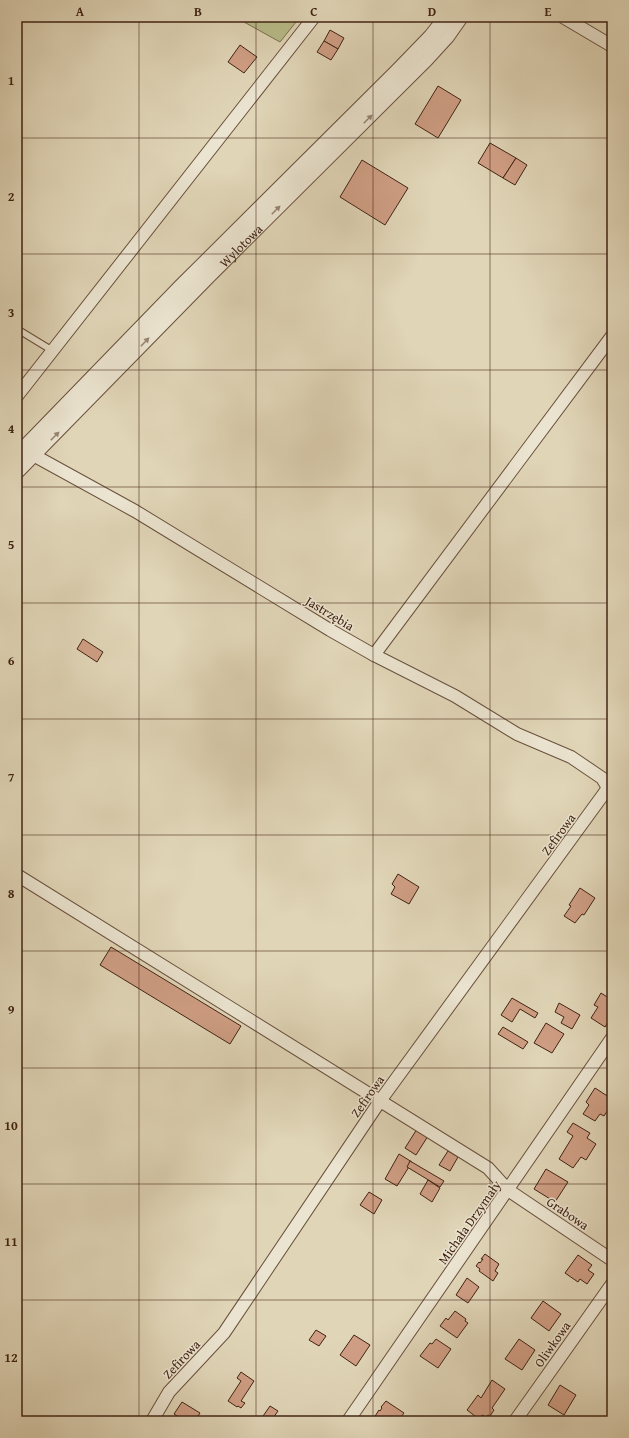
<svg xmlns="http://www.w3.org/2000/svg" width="629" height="1438" viewBox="0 0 629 1438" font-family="'Gentium Book Plus',serif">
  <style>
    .green { fill: #b8bc8a; stroke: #7c704e }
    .building { fill: #cf9e84; stroke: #412313 }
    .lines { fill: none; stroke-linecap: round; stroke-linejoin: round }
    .service-casing { stroke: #69503c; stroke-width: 8 }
    .minor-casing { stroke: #69503c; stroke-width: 14 }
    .tertiary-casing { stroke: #69503c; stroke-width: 17 }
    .service { stroke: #ebe4d0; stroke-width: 6 }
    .minor { stroke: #ebe4d0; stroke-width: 12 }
    .tertiary { stroke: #ebe4d0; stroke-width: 15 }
    .oneway { fill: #968472 }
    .grid { fill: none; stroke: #412313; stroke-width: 1; stroke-opacity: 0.55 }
    .labels { text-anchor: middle; stroke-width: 3; stroke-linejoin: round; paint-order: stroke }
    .street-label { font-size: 13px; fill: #412313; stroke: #ebe4d0 }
    .neatline { fill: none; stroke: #412313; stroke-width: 1.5 }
    .grid-label { font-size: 13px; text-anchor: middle; font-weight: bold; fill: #412313 }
  </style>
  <rect width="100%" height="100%" fill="#e0d5b7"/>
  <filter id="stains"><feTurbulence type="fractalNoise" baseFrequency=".005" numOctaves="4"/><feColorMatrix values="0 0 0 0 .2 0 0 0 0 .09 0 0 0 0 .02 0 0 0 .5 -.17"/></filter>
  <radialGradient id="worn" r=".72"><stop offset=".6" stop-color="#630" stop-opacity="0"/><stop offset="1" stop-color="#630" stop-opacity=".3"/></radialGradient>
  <path class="green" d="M 235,17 L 300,17 L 280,42 Z"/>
  <g class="building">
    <path d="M 330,30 L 344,38 L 338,49 L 324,41 Z"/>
    <path d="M 324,41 L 338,49 L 331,60 L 317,52 Z"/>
    <path d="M 240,45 L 257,57 L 244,73 L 228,62 Z"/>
    <path d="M 438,86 L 461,100 L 438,138 L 415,124 Z"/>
    <path d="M 490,143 L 516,158 L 503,178 L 478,163 Z"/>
    <path d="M 516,158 L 527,165 L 515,185 L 503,178 Z"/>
    <path d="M 362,160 L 408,188 L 385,225 L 340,197 Z"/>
    <path d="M 83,639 L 103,652 L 97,662 L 77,649 Z"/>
    <path d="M 398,874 L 419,887 L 409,904 L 391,894 L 395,887 L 392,884 Z"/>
    <path d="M 580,888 L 595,898 L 584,915 L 582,914 L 575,923 L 564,916 L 571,906 L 569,905 Z"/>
    <path d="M 111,947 L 241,1026 L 230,1044 L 100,965 Z"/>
    <path d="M 601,993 L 612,1000 L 612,1016 L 605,1027 L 591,1018 L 598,1007 L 594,1005 Z"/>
    <path d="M 512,998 L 538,1013 L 535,1018 L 520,1009 L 512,1022 L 501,1015 Z"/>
    <path d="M 559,1003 L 580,1015 L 572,1029 L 561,1023 L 564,1017 L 555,1012 Z"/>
    <path d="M 546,1023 L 564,1034 L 552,1053 L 534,1043 Z"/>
    <path d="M 503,1027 L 528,1042 L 523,1049 L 498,1034 Z"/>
    <path d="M 595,1088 L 612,1099 L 612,1104 L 604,1116 L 600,1114 L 595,1121 L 583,1114 L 589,1105 L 586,1102 Z"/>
    <path d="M 573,1123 L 590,1133 L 587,1138 L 596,1144 L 586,1160 L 581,1157 L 573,1168 L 559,1159 L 573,1136 L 567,1132 Z"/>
    <path d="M 417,1129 L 428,1136 L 416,1155 L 405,1148 Z"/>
    <path d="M 448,1151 L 458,1157 L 450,1171 L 439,1165 Z"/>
    <path d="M 399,1154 L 412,1162 L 397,1186 L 385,1179 Z"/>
    <path d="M 410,1161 L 444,1181 L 440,1187 L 407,1167 Z"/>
    <path d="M 546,1169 L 568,1182 L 555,1202 L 534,1189 Z"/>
    <path d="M 428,1180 L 440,1188 L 432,1202 L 420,1194 Z"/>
    <path d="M 369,1192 L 382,1200 L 374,1214 L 360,1205 Z"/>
    <path d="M 485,1254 L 499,1264 L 495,1271 L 498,1273 L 493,1281 L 479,1271 L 480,1269 L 476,1266 L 479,1262 L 480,1263 L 483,1259 L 481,1259 Z"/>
    <path d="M 578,1255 L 592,1265 L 588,1270 L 594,1274 L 587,1284 L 580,1279 L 578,1282 L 565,1273 Z"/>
    <path d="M 467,1278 L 479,1287 L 468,1303 L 456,1295 Z"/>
    <path d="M 543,1301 L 561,1314 L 549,1331 L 531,1318 Z"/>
    <path d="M 455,1311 L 466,1319 L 465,1321 L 468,1323 L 457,1338 L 440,1326 L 446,1318 L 448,1320 Z"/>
    <path d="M 316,1330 L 326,1336 L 319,1346 L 309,1340 Z"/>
    <path d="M 354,1335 L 370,1345 L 356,1366 L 340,1355 Z"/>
    <path d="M 436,1339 L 451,1349 L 438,1368 L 420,1356 L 430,1343 L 432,1344 Z"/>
    <path d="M 519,1339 L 535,1350 L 522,1370 L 505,1359 Z"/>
    <path d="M 241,1372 L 254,1381 L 241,1401 L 245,1403 L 241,1408 L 238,1406 L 237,1407 L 228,1401 L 241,1381 L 237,1378 Z"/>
    <path d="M 492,1380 L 505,1389 L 492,1408 L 494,1410 L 490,1416 L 488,1415 L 486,1417 L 482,1415 L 479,1419 L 467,1410 L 478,1395 L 481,1398 Z"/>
    <path d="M 560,1385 L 576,1395 L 564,1415 L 548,1405 Z"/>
    <path d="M 386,1401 L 404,1413 L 398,1421 L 372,1421 L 379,1410 L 380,1411 L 382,1408 L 381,1407 Z"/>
    <path d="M 182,1402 L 200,1413 L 195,1421 L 185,1421 L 174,1414 Z"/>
    <path d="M 270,1406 L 278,1411 L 271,1421 L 264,1421 L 261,1419 Z"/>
  </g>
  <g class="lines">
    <defs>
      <path id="service" d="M 17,329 L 53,351"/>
      <g id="minor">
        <path d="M 563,17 L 612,46"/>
        <path d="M 17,396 L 314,17"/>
        <path d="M 35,456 L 135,511 L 330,630 L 374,655 L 455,696 L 517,734 L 571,757 L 602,778 L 608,788 L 612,790"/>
        <path id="s1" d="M 17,473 L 209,277 L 427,60 L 448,37 L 462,17"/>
        <path d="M 374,655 L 612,336"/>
        <path d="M 17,875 L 488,1168 L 508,1190 L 612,1260"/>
        <path d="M 152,1421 L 169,1392 L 224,1333 L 380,1101 L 608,788"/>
        <path d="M 348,1421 L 612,1038"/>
        <path d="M 515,1421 L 612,1284"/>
      </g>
      <path id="tertiary" d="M 17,456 L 181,287 L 398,71 L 431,37 L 447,17"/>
    </defs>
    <use href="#service" class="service-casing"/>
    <use href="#minor" class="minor-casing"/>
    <use href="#tertiary" class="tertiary-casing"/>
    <use href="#service" class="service"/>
    <use href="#minor" class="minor"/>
    <use href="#tertiary" class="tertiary"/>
  </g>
  <defs><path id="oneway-solid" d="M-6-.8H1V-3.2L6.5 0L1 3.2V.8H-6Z"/></defs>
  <g class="oneway">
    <use href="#oneway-solid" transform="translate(368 119) rotate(-45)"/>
    <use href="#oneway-solid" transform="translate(276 210) rotate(-45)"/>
    <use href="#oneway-solid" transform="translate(145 342) rotate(-46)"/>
    <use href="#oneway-solid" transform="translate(55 436) rotate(-45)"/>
  </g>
  <path class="grid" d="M 139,17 L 139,1421M 256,17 L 256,1421M 373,17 L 373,1421M 490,17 L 490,1421M 17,138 L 612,138M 17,254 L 612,254M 17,370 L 612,370M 17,487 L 612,487M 17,603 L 612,603M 17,719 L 612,719M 17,835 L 612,835M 17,951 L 612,951M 17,1068 L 612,1068M 17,1184 L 612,1184M 17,1300 L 612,1300"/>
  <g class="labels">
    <g class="street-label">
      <text dy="5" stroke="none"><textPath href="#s1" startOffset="319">Wylotowa</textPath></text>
      <text transform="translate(330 613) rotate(31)" y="5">Jastrzębia</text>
      <text transform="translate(558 834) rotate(-54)" y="5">Zefirowa</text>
      <text transform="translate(367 1096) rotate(-55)" y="5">Zefirowa</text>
      <text transform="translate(568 1213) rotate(34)" y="5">Grabowa</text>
      <text transform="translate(469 1222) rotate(-55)" y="5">Michała Drzymały</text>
      <text transform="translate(552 1344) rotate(-55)" y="5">Oliwkowa</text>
      <text transform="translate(181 1359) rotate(-47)" y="5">Zefirowa</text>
    </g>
  </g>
  <rect width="629" height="1438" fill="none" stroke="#e0d5b7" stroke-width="44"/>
  <rect x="22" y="22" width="585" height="1394" class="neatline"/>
  <g class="grid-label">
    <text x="80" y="16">A</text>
    <text x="198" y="16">B</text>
    <text x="314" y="16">C</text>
    <text x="432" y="16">D</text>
    <text x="548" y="16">E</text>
    <text x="11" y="85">1</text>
    <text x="11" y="201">2</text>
    <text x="11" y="317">3</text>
    <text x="11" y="433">4</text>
    <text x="11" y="549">5</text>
    <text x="11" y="665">6</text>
    <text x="11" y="782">7</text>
    <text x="11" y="898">8</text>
    <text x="11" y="1014">9</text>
    <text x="11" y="1130">10</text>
    <text x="11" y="1246">11</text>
    <text x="11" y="1362">12</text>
  </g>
  <rect width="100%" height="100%" filter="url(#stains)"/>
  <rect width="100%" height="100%" fill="url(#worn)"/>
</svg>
